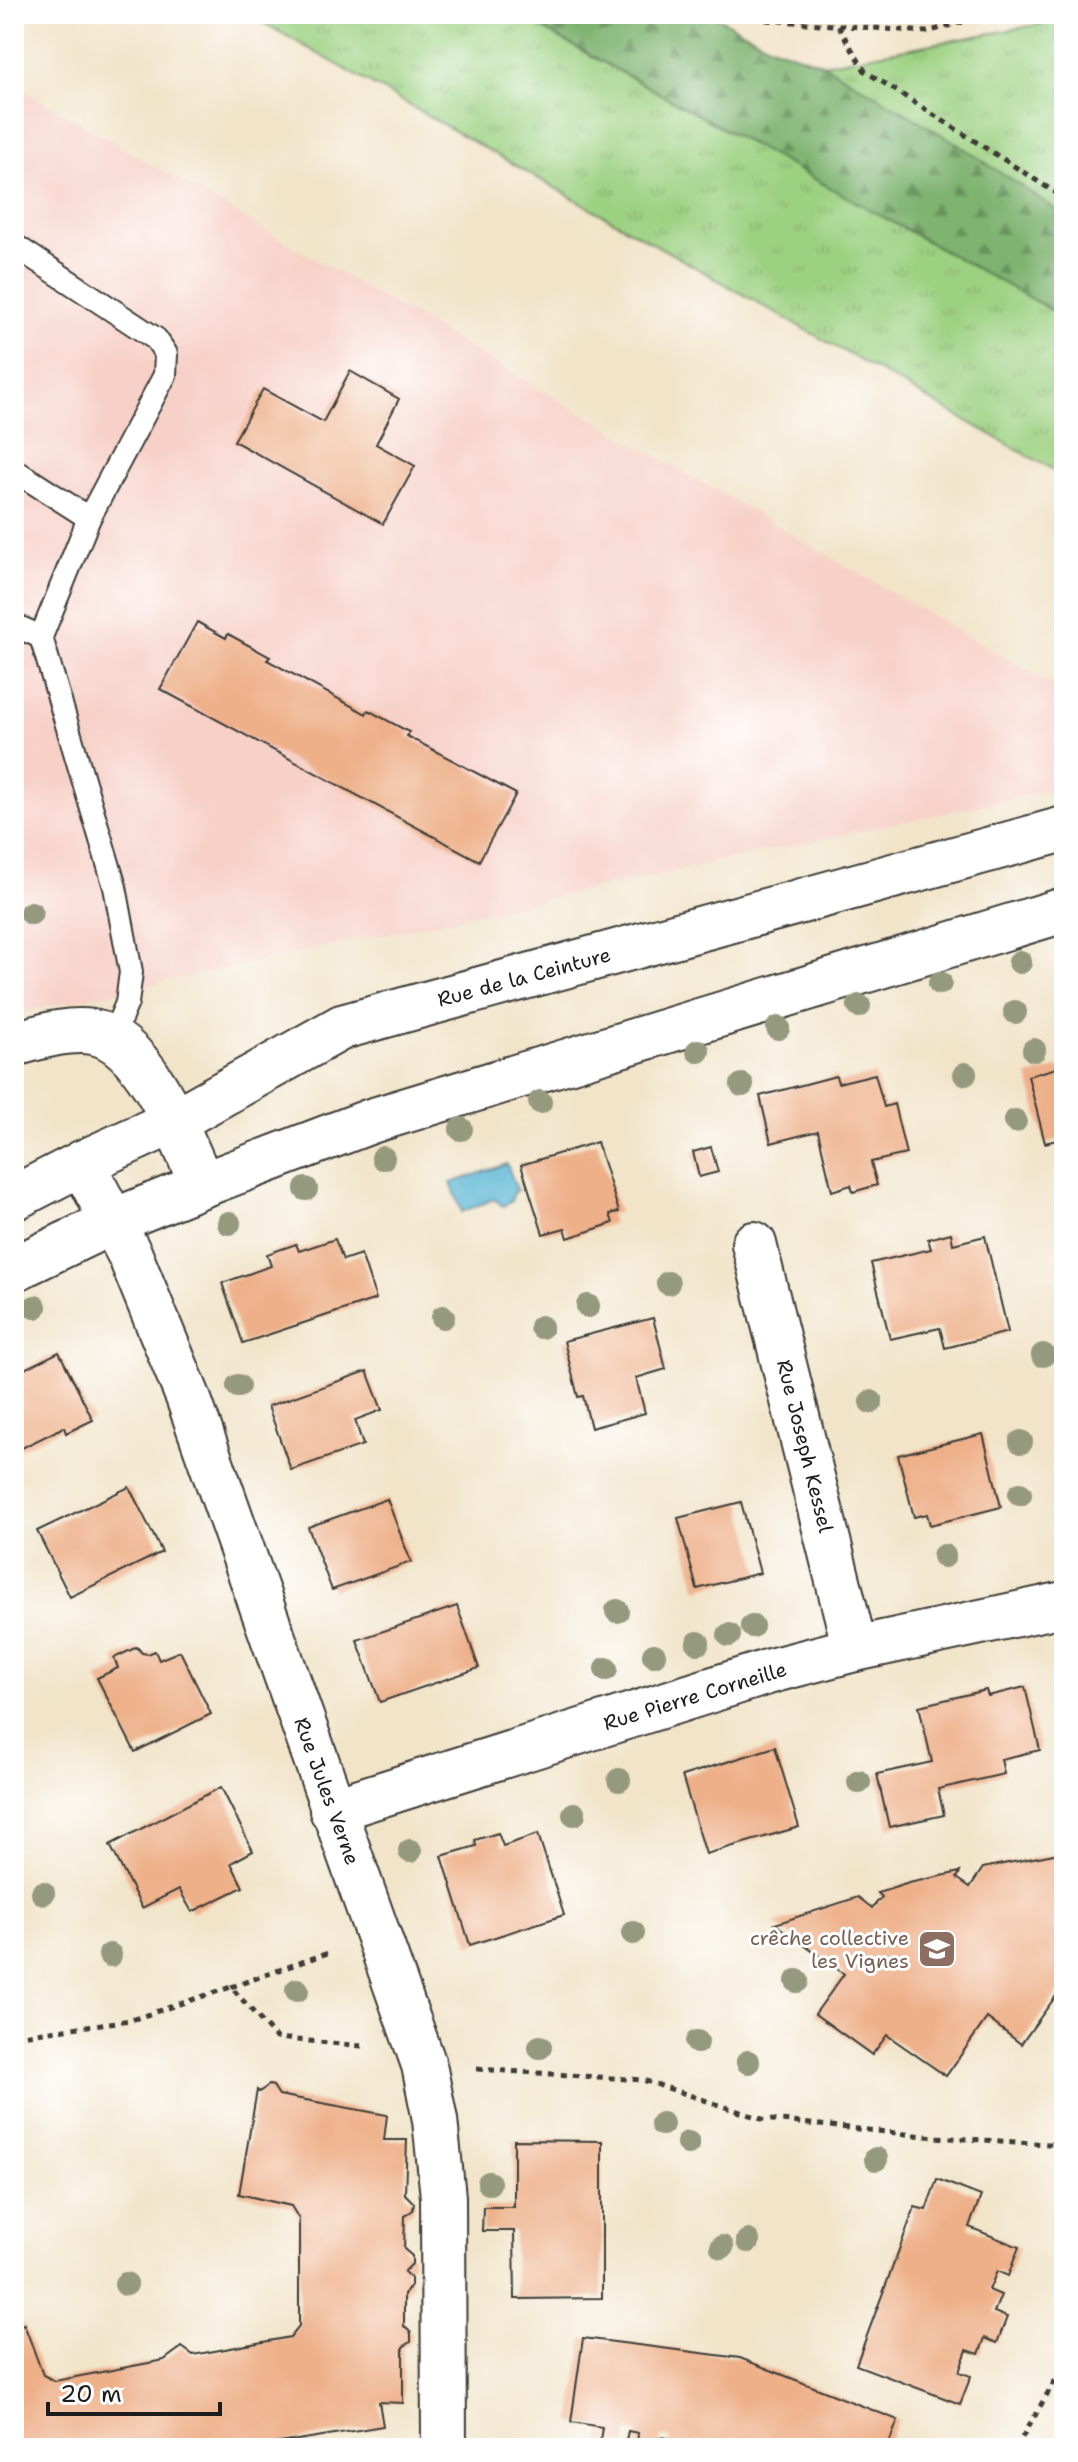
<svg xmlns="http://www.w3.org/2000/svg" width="1078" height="2462" viewBox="0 0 1078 2462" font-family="'Shantell Sans',sans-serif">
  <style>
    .built { fill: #f7d1c8 }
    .grass { fill: url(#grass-tufts); stroke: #5c764f; stroke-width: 2 }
    .forest { fill: url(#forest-firs); stroke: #4d6846; stroke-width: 2 }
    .water { fill: #52b2d1; stroke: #376776; stroke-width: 2 }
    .building { fill: #eeb089 }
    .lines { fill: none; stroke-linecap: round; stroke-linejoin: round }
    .lane-casing { stroke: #3c3a36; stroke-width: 26 }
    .street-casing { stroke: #3c3a36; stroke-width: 48 }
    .path { stroke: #3c3a36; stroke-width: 5; stroke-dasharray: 6 6; stroke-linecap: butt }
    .lane { stroke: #fff; stroke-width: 22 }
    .street { stroke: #fff; stroke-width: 44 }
    .tree { fill: #95997e }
    .labels { text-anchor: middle; stroke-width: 6; stroke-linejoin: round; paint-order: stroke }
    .street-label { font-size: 20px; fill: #1c1c1c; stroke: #fff }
    .education-label { font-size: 20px; fill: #785e54; stroke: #fff; text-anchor: end }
  </style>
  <defs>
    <pattern id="grass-tufts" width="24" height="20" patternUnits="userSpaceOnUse" patternTransform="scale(2)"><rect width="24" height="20" fill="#9dd182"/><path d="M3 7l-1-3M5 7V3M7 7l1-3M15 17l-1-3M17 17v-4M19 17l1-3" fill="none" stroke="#87b370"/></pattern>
    <pattern id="forest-firs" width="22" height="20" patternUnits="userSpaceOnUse" patternTransform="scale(2)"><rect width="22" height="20" fill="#7eb370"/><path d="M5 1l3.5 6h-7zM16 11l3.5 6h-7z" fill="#66915b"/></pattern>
  </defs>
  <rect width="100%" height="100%" fill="#fff"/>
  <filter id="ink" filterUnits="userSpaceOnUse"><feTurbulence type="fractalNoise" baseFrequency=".0125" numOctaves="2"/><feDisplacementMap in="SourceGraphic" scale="16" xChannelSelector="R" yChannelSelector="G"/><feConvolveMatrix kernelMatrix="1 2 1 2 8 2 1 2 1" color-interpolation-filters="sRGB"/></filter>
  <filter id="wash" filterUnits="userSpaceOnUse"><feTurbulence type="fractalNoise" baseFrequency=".006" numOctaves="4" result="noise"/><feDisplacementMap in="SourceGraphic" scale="32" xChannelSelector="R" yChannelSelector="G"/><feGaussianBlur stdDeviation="1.8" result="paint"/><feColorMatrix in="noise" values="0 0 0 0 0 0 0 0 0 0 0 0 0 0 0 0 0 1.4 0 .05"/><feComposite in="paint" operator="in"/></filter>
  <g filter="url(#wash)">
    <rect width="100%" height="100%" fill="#f1e4c9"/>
    <path class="built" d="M 14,85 L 1064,692 L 1064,787 L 14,1014 Z"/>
    <g class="grass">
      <path d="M 248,14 L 516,14 L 1064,317 L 1064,476 Z"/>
      <path d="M 1064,20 L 1064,221 L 823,64 Z"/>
    </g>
    <path class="forest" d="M 516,14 L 711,14 L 770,46 L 823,64 L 953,141 L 1064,215 L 1064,317 Z"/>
    <path class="water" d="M 507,1164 L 517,1190 L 514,1192 L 511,1202 L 503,1206 L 494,1199 L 462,1212 L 451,1183 Z"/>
    <g id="blocks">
      <g class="building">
        <path d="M 350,371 L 399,399 L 376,444 L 415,466 L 383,524 L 234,441 L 263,389 L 323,422 Z"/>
        <path d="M 197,622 L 226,638 L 228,634 L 270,657 L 267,660 L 366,714 L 368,710 L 409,732 L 407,736 L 516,794 L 479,861 L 160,689 Z"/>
        <path d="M 1064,1066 L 1064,1138 L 1045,1143 L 1028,1076 Z"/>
        <path d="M 875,1074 L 884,1107 L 894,1104 L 906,1154 L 871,1162 L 877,1185 L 853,1192 L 851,1185 L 832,1191 L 818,1131 L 771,1143 L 760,1096 L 836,1076 L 838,1083 Z"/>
        <path d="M 597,1142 L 619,1212 L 610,1214 L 613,1223 L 568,1238 L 565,1228 L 543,1234 L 521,1165 Z"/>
        <path d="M 711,1147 L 718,1172 L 699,1177 L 693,1152 Z"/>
        <path d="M 951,1233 L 953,1244 L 985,1236 L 1008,1332 L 945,1348 L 940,1328 L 890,1339 L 871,1263 L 931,1249 L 928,1239 Z"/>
        <path d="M 335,1239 L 343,1260 L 361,1254 L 376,1299 L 243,1343 L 222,1283 L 271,1266 L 267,1254 L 296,1244 L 299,1251 Z"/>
        <path d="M 653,1318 L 666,1369 L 636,1378 L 645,1413 L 591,1428 L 583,1396 L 578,1397 L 564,1341 Z"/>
        <path d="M 59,1352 L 93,1420 L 66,1433 L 64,1427 L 14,1452 L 14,1374 Z"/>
        <path d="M 367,1371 L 382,1410 L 355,1420 L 363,1445 L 291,1470 L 268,1406 Z"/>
        <path d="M 983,1434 L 1001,1507 L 930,1525 L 927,1514 L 914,1517 L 898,1455 Z"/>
        <path d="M 129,1487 L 162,1552 L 70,1597 L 37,1531 Z"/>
        <path d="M 387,1499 L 411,1562 L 332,1590 L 308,1527 Z"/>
        <path d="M 741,1502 L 760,1573 L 697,1589 L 678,1518 Z"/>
        <path d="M 457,1606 L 479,1668 L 380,1702 L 357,1640 Z"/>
        <path d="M 137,1647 L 142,1653 L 148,1654 L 155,1651 L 159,1660 L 180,1651 L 211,1714 L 135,1752 L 97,1678 L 118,1668 L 114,1658 Z"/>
        <path d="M 1025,1687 L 1040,1750 L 1001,1759 L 1004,1774 L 938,1789 L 944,1815 L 889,1827 L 877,1774 L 932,1762 L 919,1706 L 986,1690 L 988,1696 Z"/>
        <path d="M 775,1747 L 799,1827 L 706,1854 L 682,1776 Z"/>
        <path d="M 221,1787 L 253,1851 L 231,1863 L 243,1887 L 192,1912 L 179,1889 L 142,1908 L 110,1845 Z"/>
        <path d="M 498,1833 L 503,1846 L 538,1834 L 564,1915 L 470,1945 L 442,1856 L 476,1846 L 475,1840 Z"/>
        <path d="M 1064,1852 L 1064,1991 L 1061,1989 L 1021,2044 L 987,2018 L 946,2076 L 887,2035 L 872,2055 L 815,2014 L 844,1974 L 775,1924 L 858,1897 L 872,1908 L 882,1897 L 878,1893 L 909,1883 L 960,1872 L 957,1878 L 970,1887 L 983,1868 Z"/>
        <path d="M 269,2085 L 273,2086 L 279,2095 L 387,2115 L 384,2140 L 407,2140 L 405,2194 L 414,2203 L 413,2210 L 405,2216 L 404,2249 L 412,2256 L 412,2264 L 404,2272 L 411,2278 L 411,2286 L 404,2294 L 404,2326 L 411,2333 L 411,2342 L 403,2347 L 403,2403 L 379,2402 L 383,2426 L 274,2444 L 270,2448 L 14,2448 L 14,2327 L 24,2324 L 43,2375 L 55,2381 L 164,2360 L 182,2347 L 193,2355 L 290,2337 L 299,2326 L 299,2219 L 291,2206 L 239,2194 L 257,2090 L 259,2092 Z"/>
        <path d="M 514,2140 L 602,2141 L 602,2298 L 515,2299 L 514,2231 L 482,2231 L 483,2207 L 514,2207 Z"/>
        <path d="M 937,2179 L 981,2196 L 969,2227 L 1019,2247 L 1008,2276 L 997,2271 L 989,2290 L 1001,2295 L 994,2312 L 1007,2317 L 997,2343 L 985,2338 L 979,2354 L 967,2350 L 959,2372 L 971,2376 L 960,2404 L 856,2365 L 915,2207 L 926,2210 Z"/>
        <path d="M 583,2338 L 740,2358 L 898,2420 L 887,2448 L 726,2448 L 714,2444 L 696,2442 L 695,2448 L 670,2448 L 671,2439 L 661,2437 L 660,2448 L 643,2448 L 637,2446 L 638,2433 L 628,2431 L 625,2445 L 600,2441 L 602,2427 L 571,2422 Z"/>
      </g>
    </g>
  </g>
  <g filter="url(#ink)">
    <use href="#blocks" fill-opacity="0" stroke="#3c3a36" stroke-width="2"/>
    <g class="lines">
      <defs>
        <g id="lane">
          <path d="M 14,245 L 156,339 L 166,354 L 165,375 L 89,518 L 41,637"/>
          <path d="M 14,470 L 89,518"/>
          <path d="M 14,625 L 41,637 L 115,887 L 131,972 L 127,1003 L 112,1038"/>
        </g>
        <g id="street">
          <path d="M 14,1044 C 40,1037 66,1028 93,1032 C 147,1042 182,1140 202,1185"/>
          <path d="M 82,1163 L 130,1255 L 188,1397 L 424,2065 L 435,2120 L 443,2197 L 444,2448"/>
          <path d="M 14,1198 L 82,1163 L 174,1121 L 342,1027 L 1064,829"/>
          <path d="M 754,1244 L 855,1649"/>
          <path d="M 14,1269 L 114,1221 L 202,1185 L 371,1121 L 1064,910"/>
          <path d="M 332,1810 L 774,1670 L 855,1649 L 1064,1604"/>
        </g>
      </defs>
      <use href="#lane" class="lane-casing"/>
      <use href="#street" class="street-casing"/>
      <g class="path">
        <path d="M 756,14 L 767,20 L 927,32 L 991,14"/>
        <path d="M 838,26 L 865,71 L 1064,198"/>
        <path d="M 231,1987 L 328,1953"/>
        <path d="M 14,2036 L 131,2020 L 231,1987 L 276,2038 L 362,2046"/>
        <path d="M 477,2069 L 643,2080 L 762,2119 L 935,2137 L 1064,2145"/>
        <path d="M 1016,2448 L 1064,2365"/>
      </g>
      <use href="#lane" class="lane"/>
      <use href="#street" class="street"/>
    </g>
    <g class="tree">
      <circle cx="31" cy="913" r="12"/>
      <circle cx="1020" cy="962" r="12"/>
      <circle cx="940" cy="983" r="12"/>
      <circle cx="859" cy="1006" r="12"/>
      <circle cx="1015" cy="1012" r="12"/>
      <circle cx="778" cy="1028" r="12"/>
      <circle cx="1034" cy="1050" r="12"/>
      <circle cx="698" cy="1051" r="12"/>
      <circle cx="965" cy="1074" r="12"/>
      <circle cx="742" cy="1085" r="12"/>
      <circle cx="540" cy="1102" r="12"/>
      <circle cx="1015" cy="1121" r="12"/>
      <circle cx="461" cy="1129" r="12"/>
      <circle cx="383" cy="1158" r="12"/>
      <circle cx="306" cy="1189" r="12"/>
      <circle cx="229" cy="1223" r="12"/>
      <circle cx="668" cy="1283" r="12"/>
      <circle cx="588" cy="1306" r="12"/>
      <circle cx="35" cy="1307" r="12"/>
      <circle cx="443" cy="1317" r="12"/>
      <circle cx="541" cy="1327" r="12"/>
      <circle cx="1043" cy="1355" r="12"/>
      <circle cx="238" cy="1386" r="12"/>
      <circle cx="871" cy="1402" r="12"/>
      <circle cx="1021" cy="1442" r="12"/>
      <circle cx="1020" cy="1494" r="12"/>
      <circle cx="944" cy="1556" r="12"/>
      <circle cx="617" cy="1611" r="12"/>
      <circle cx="752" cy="1626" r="12"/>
      <circle cx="729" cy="1635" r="12"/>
      <circle cx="698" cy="1643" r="12"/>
      <circle cx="654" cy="1655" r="12"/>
      <circle cx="606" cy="1669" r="12"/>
      <circle cx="619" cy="1780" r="12"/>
      <circle cx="859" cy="1782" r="12"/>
      <circle cx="574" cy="1814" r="12"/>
      <circle cx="410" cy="1851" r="12"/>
      <circle cx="43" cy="1893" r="12"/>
      <circle cx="633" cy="1933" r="12"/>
      <circle cx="110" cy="1955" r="12"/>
      <circle cx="797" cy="1981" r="12"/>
      <circle cx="297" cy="1990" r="12"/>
      <circle cx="697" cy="2042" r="12"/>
      <circle cx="540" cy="2047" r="12"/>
      <circle cx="748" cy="2062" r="12"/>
      <circle cx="662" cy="2124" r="12"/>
      <circle cx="688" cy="2143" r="12"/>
      <circle cx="876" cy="2159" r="12"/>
      <circle cx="489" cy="2183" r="12"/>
      <circle cx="748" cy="2241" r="12"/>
      <circle cx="722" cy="2247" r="12"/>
      <circle cx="126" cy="2284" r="12"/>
    </g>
  </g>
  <defs>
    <symbol id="school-square" viewBox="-11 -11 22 22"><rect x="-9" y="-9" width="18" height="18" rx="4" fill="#8d6e63" stroke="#fff"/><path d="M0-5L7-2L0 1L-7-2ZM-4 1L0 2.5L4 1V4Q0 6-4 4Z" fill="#fff"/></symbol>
  </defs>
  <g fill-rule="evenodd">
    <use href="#school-square" x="915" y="1927" width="44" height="44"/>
  </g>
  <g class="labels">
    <g class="street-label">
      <text transform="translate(524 977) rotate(-15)" y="7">Rue de la Ceinture</text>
      <text transform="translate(805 1446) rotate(76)" y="7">Rue Joseph Kessel</text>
      <text transform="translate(695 1696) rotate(-17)" y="7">Rue Pierre Corneille</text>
      <text transform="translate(327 1791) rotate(70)" y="7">Rue Jules Verne</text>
    </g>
    <g class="education-label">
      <text x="909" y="1945">crêche collective<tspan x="909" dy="23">les Vignes</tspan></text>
    </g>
  </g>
  <rect width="1078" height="2462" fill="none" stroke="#fff" stroke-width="48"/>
  <path d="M48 2402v12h172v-12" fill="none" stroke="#1c1c1c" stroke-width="4"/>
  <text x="60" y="2402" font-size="24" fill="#1c1c1c" stroke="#ffffff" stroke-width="6" paint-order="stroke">20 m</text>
</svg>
